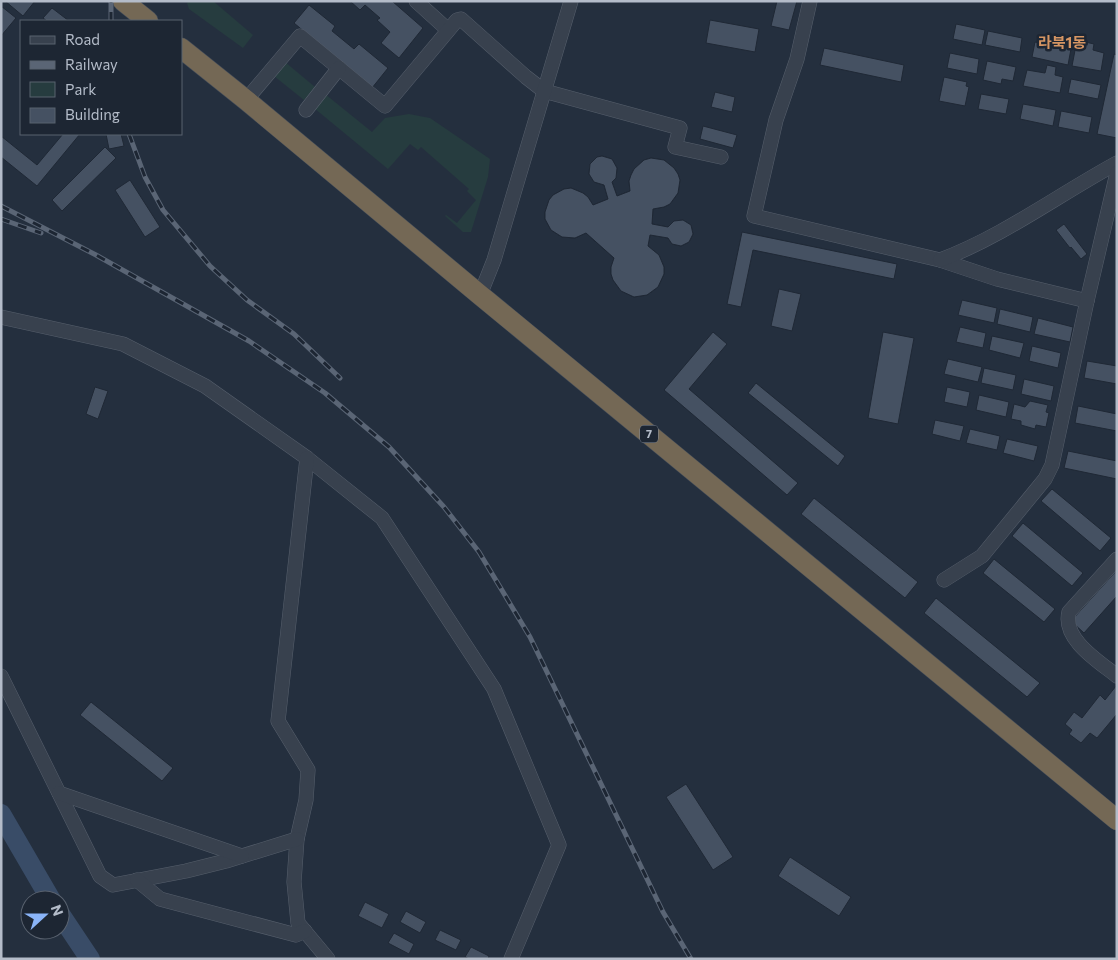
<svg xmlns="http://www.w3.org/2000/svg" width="1118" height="960" viewBox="0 0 1118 960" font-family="Commissioner,'Noto Sans KR',sans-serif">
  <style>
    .green { fill: #263c3f }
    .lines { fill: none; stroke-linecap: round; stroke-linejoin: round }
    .river { stroke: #394c67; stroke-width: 20 }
    .building { fill: #455162; stroke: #1f2835; fill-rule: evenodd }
    .minor-casing { stroke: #565f6c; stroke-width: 15 }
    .highway-casing { stroke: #434c59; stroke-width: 21 }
    .minor { stroke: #38414e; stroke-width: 14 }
    .highway { stroke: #746855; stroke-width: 20 }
    .rail-casing { stroke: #5a6575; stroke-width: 5 }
    .rail { stroke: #1d2633; stroke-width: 3; stroke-dasharray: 9; stroke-linecap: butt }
    .labels { text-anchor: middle; stroke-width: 5; stroke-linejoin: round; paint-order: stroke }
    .shield { fill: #1d2633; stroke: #878f9c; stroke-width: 1 }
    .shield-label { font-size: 11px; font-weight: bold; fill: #b4bcc9 }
    .quarter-label { font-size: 15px; font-weight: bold; fill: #d59563; stroke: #1d2633 }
  </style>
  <rect width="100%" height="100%" fill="#242f3e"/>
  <g class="green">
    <path d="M 189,1 L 213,1 L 253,35 L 243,48 L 189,9 L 187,3 Z"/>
    <path d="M 285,62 L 315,87 L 304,100 L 274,76 Z"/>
    <path d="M 325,94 L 372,132 L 385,118 L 409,114 L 430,118 L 490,159 L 488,177 L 471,232 L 463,232 L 445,216 L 446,215 L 457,223 L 476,200 L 467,191 L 469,189 L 421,147 L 418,150 L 410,144 L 388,169 L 314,108 Z"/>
  </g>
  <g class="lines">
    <g class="river">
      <path d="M 1,814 L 51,900"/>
      <path d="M 60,914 L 90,959"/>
    </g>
  </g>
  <g class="building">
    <path d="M 5,1 L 35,1 L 23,16 Z"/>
    <path d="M 350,1 L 392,1 L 423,28 L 399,58 L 381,43 L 390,32 L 377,20 L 380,18 L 365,5 L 360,10 Z"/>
    <path d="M 777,1 L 797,1 L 789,30 L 771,26 Z"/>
    <path d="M 309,5 L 335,26 L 332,31 L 354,49 L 359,44 L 388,68 L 372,88 L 294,23 Z"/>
    <path d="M 1,6 L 16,18 L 1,36 Z"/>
    <path d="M 52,8 L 69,21 L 47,21 L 43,18 Z"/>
    <path d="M 710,20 L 759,29 L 755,52 L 706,43 Z"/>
    <path d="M 956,24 L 985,30 L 982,45 L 953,39 Z"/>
    <path d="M 988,31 L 1022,38 L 1020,52 L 985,45 Z"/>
    <path d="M 1077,40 L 1094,44 L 1093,50 L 1104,53 L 1101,71 L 1072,66 Z"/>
    <path d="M 1035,42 L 1071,49 L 1068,65 L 1032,57 Z"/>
    <path d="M 824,48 L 904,65 L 901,82 L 820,65 Z"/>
    <path d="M 950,53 L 979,59 L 977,74 L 947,68 Z"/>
    <path d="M 1114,54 L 1117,55 L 1117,138 L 1097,134 Z"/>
    <path d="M 987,61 L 1016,67 L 1013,81 L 1002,79 L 1001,84 L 983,80 Z"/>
    <path d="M 1047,65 L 1056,67 L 1055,75 L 1063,77 L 1060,93 L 1023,86 L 1027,70 L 1045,73 Z"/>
    <path d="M 944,77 L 967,82 L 966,86 L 969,87 L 965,106 L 939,101 Z"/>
    <path d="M 1071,79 L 1101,85 L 1098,99 L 1068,93 Z"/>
    <path d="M 715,92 L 735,97 L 732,112 L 711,107 Z"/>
    <path d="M 981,94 L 1009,99 L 1006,114 L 978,109 Z"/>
    <path d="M 1023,104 L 1056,110 L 1053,126 L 1020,119 Z"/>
    <path d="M 1061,111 L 1092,117 L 1089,133 L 1058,127 Z"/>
    <path d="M 703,126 L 737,135 L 733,148 L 700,139 Z"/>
    <path d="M 63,134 L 80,134 L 37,186 L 1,157 L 1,136 L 37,165 Z"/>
    <path d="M 106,134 L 121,134 L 124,146 L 109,149 Z"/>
    <path d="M 105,147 L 116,158 L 62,211 L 52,200 Z"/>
    <path d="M 602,156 L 612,159 L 617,168 L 616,178 L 612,182 L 617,196 L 630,191 L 629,181 L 631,175 L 634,169 L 644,160 L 651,158 L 664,160 L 674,168 L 678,174 L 680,180 L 678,193 L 670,204 L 664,207 L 653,209 L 652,224 L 668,227 L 674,221 L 683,220 L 691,225 L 693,234 L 689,242 L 681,246 L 672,244 L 668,238 L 650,235 L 648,246 L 659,255 L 664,267 L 664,274 L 658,287 L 647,295 L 634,297 L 621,291 L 613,280 L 611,274 L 611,267 L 614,258 L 586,233 L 575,238 L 562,237 L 551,230 L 545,219 L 545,212 L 549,200 L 553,195 L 564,189 L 571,188 L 583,193 L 588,197 L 593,205 L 608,199 L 604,185 L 594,182 L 589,174 L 590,164 L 597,157 ZM 634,199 L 639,205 L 647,208 L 641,244 L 628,246 L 619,252 L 591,226 L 594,213 Z"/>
    <path d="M 602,156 L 612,159 L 617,168 L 616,178 L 612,182 L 617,196 L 630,191 L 629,181 L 631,175 L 634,169 L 644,160 L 651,158 L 664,160 L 674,168 L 678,174 L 680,180 L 678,193 L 670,204 L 664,207 L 653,209 L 652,224 L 668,227 L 674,221 L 683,220 L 691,225 L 693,234 L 689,242 L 681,246 L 672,244 L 668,238 L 650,235 L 648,246 L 659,255 L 664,267 L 664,274 L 658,287 L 647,295 L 634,297 L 621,291 L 613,280 L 611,274 L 611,267 L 614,258 L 586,233 L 575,238 L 562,237 L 551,230 L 545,219 L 545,212 L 549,200 L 553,195 L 564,189 L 571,188 L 583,193 L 588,197 L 593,205 L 608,199 L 604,185 L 594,182 L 589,174 L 590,164 L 597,157 Z"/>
    <path d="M 130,180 L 160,227 L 145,237 L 115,190 Z"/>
    <path d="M 1064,224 L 1087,254 L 1081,259 L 1071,247 L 1070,248 L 1056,230 Z"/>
    <path d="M 742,232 L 897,264 L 894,279 L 753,250 L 741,307 L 727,304 Z"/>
    <path d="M 779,289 L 801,294 L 792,331 L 771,326 Z"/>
    <path d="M 962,300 L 997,308 L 994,323 L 958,315 Z"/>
    <path d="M 1000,309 L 1033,317 L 1030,332 L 997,324 Z"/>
    <path d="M 1038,318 L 1073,327 L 1070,342 L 1034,334 Z"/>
    <path d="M 960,327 L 986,333 L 983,348 L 956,342 Z"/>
    <path d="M 713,332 L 727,344 L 689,389 L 798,483 L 787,495 L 664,390 Z"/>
    <path d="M 883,332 L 914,338 L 898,424 L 868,418 Z"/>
    <path d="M 992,336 L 1024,343 L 1020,358 L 989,350 Z"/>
    <path d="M 1032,346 L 1061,353 L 1058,368 L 1029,361 Z"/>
    <path d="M 948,359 L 982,367 L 978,382 L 944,374 Z"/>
    <path d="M 1087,361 L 1117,366 L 1117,384 L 1084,378 Z"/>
    <path d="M 984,368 L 1016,375 L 1013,390 L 981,383 Z"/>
    <path d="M 1024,379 L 1054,386 L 1051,401 L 1021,394 Z"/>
    <path d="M 756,383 L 845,456 L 838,466 L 748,393 Z"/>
    <path d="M 95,387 L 108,391 L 98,419 L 86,414 Z"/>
    <path d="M 947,387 L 970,392 L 967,407 L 944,402 Z"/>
    <path d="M 979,395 L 1009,402 L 1006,417 L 976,410 Z"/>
    <path d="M 1030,401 L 1048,405 L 1046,412 L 1049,413 L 1046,427 L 1036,425 L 1035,429 L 1021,425 L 1021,421 L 1011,419 L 1014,404 L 1025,407 Z"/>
    <path d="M 1078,406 L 1117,414 L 1117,431 L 1075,423 Z"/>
    <path d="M 935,420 L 964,426 L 960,441 L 932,434 Z"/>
    <path d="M 970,429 L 1000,436 L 997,450 L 966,443 Z"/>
    <path d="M 1007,439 L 1038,446 L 1034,461 L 1003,453 Z"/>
    <path d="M 1068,451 L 1117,461 L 1117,479 L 1064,468 Z"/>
    <path d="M 1052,489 L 1111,538 L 1100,551 L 1041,501 Z"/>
    <path d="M 814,498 L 918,582 L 905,598 L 801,514 Z"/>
    <path d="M 1023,523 L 1083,573 L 1072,586 L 1012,536 Z"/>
    <path d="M 994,559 L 1055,609 L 1044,622 L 983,573 Z"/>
    <path d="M 1117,570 L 1117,596 L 1084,633 L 1071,621 Z"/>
    <path d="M 936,598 L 1040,683 L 1027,697 L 924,613 Z"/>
    <path d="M 1116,686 L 1117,714 L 1097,738 L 1090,733 L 1081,743 L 1069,734 L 1072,730 L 1065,724 L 1074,712 L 1082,718 L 1100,695 L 1105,700 Z"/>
    <path d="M 91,702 L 173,768 L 162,781 L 80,715 Z"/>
    <path d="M 686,784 L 733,857 L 713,870 L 666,797 Z"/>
    <path d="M 790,857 L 851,897 L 839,916 L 778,876 Z"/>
    <path d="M 365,902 L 389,914 L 382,928 L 358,916 Z"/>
    <path d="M 406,911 L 426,922 L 420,933 L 400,922 Z"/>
    <path d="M 440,930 L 461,940 L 456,950 L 435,940 Z"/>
    <path d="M 394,933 L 414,944 L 409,954 L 388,943 Z"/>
    <path d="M 471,947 L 489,956 L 488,959 L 469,959 L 465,957 Z"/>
  </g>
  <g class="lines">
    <defs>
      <g id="minor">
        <path d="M 416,1 L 448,30"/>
        <path d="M 810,1 L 797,59 L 776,120 L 754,216 L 940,260 L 997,279 L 1087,301"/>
        <path d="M 246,100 L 300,36 L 385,106 L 457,20 L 461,19 L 526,77 L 544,91 L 680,128 L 675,147 L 721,157"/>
        <path d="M 306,110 L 339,68"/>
        <path d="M 940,260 C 1002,237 1058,195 1117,163"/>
        <path d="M 480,295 L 494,260 L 571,1"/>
        <path d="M 1,317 L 123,344 L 205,386 L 307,458 L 382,518 L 494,689 L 559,845 L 511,959"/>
        <path d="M 307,458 L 278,721 L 308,770 L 306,800 L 297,839 L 294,882 L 298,923 L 328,959"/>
        <path d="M 1117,559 L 1069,612 C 1062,639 1098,661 1117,676"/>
        <path d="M 944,580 L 982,556 L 1045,479 L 1052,465 L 1087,301 L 1117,173"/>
        <path d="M 1,676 L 100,876 L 113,885 L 186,871 L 226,861 L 297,839"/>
        <path d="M 59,793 L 242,856"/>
        <path d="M 137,880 L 160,899 L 296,935 L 305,931"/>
      </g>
      <g id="highway">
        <path d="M 123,1 L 148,21"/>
        <path d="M 181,48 L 246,100 L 480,295 L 1117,820"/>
      </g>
    </defs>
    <use href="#minor" class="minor-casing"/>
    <use href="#highway" class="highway-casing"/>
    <use href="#minor" class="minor"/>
    <use href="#highway" class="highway"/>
    <defs>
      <g id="rail">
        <path d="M 111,21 L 111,1"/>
        <path d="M 129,134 L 145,177 L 163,210 L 210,266 L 247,300 L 294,334 L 340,378"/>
        <path d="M 1,206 L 96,255 L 249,341 L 325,393 L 389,447 L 444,507 L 479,552 L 530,637 L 663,912 L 691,959"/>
        <path d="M 1,219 L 41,233"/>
      </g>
    </defs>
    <use href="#rail" class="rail-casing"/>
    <use href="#rail" class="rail"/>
  </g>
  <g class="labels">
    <rect class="shield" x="640" y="425.5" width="18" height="17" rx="4"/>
    <g class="shield-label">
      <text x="649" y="438">7</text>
    </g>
    <g class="quarter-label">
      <text x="1062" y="48">라북1동</text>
    </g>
  </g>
  <rect width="1118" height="960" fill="none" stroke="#b4bcc9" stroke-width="5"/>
  <rect x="20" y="20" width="162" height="115" fill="#1d2633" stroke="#59626f"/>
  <rect x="30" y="36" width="25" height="8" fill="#38414e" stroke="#59626f"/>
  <text x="65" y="45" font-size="15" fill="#b4bcc9">Road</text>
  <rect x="30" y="61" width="25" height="8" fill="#5a6575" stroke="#59626f"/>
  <text x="65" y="70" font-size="15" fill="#b4bcc9">Railway</text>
  <rect x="30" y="82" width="25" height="15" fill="#263c3f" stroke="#59626f"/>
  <text x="65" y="95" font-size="15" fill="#b4bcc9">Park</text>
  <rect x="30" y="108" width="25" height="15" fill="#455162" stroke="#59626f"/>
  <text x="65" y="120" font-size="15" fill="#b4bcc9">Building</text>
  <g transform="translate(45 915) rotate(69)"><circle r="24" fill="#1d2633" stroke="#59626f"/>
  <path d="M0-4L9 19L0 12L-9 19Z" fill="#8ab4f8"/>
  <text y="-8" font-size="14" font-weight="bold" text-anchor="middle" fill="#b4bcc9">N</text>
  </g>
</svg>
